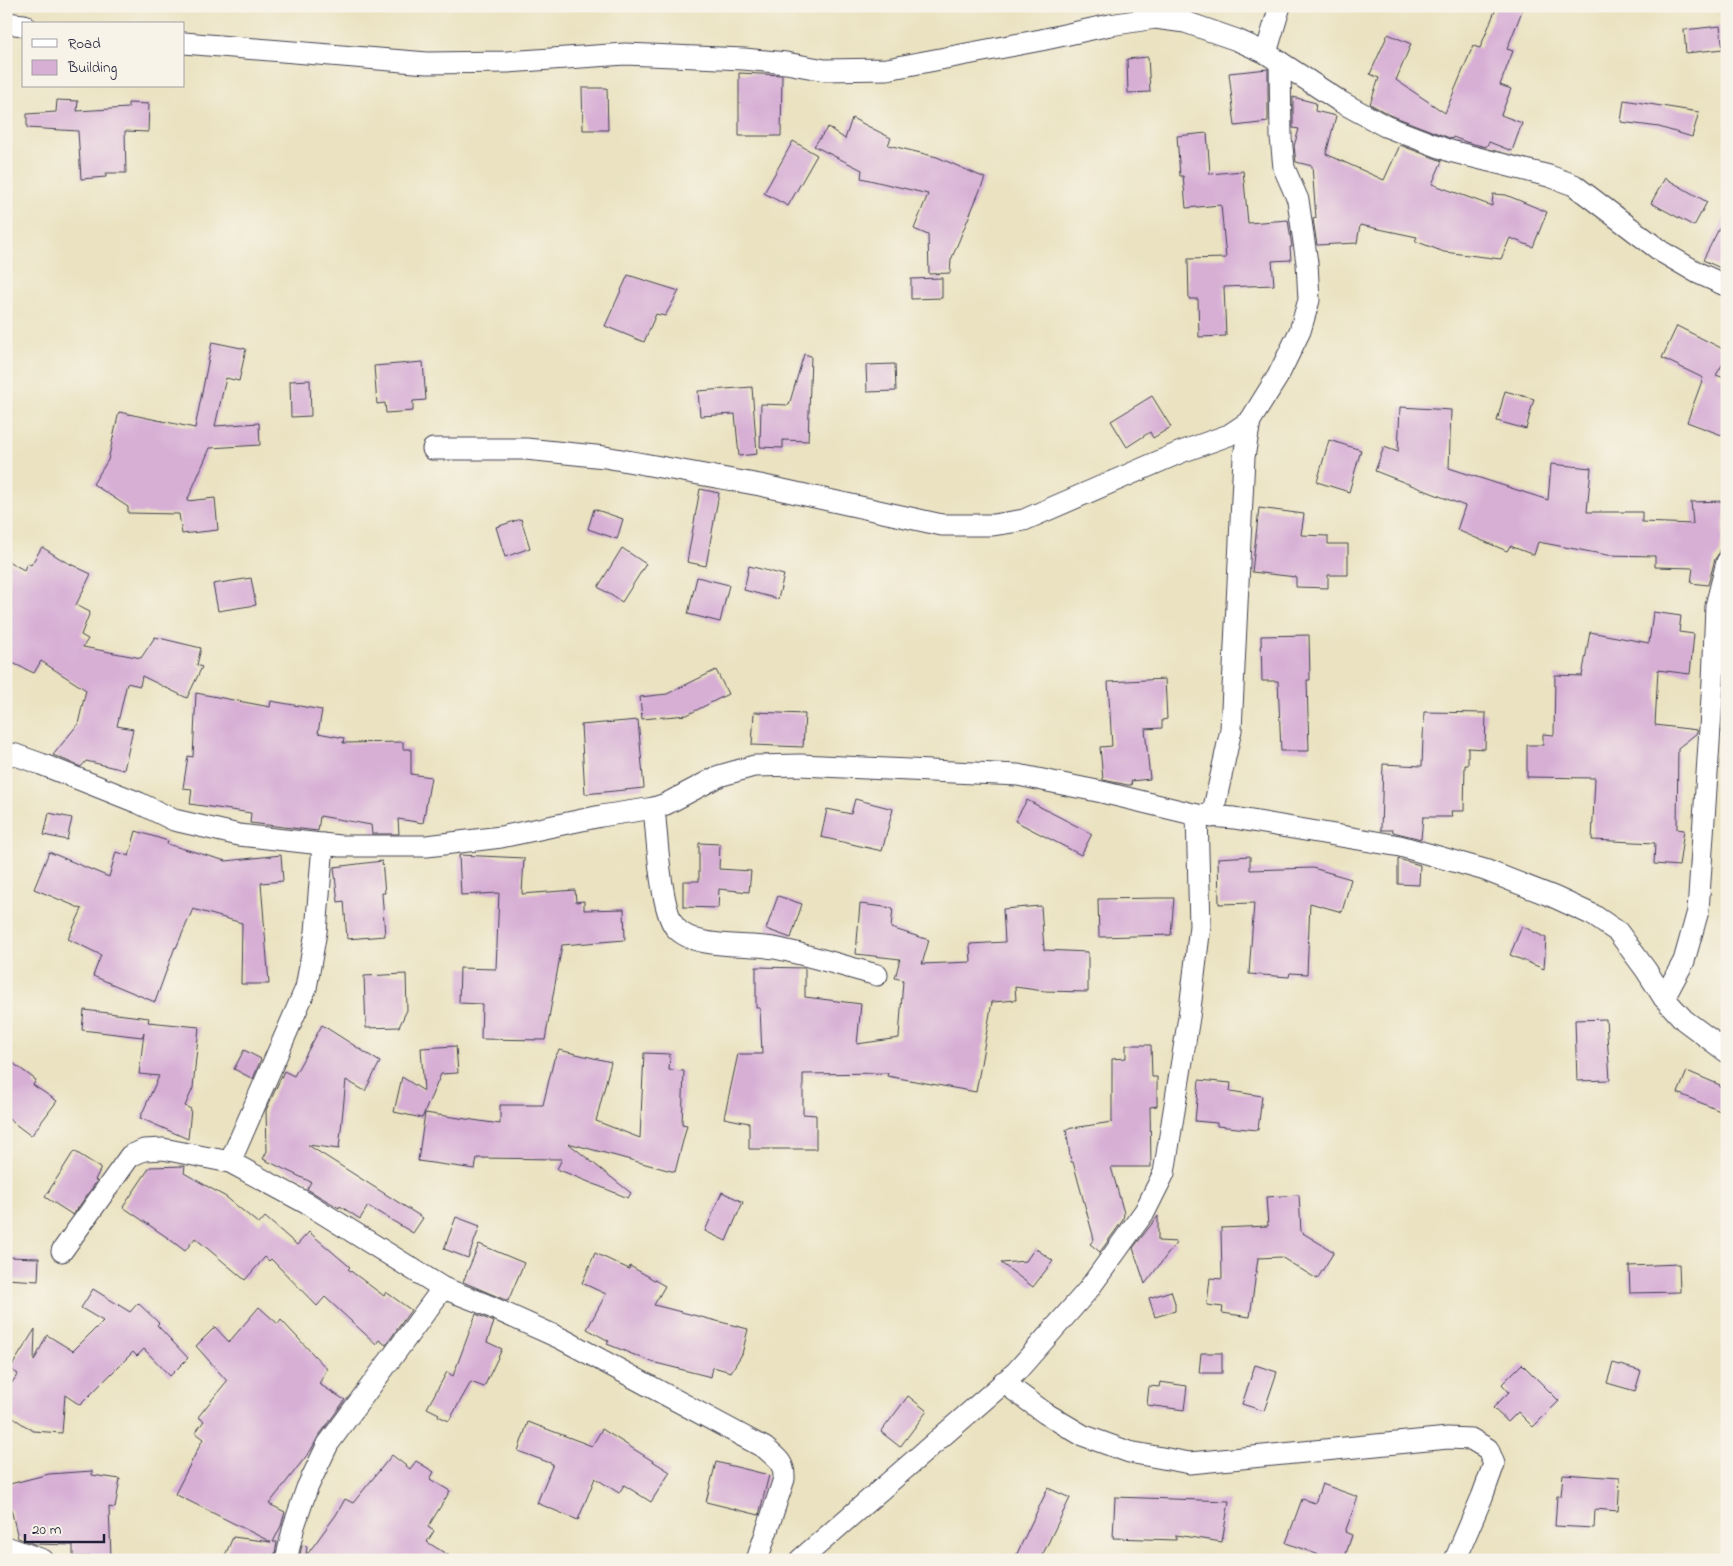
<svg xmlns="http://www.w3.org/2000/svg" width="1733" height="1566" viewBox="0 0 1733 1566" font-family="'Indie Flower',sans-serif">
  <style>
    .building { fill: #d7afd5 }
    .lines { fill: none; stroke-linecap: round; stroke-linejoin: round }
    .street-casing { stroke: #403f4f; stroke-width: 23 }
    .street { stroke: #fff; stroke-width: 21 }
  </style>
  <rect width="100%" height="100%" fill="#f7f3e8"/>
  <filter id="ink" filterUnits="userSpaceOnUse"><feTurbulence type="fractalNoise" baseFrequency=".02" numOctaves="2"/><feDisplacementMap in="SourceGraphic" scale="10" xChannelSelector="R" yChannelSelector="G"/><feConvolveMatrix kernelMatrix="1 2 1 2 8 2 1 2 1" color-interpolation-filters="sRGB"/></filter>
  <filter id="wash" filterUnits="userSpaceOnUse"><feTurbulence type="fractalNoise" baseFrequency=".0096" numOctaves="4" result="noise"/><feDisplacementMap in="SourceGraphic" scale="20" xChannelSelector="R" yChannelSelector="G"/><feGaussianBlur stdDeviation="1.12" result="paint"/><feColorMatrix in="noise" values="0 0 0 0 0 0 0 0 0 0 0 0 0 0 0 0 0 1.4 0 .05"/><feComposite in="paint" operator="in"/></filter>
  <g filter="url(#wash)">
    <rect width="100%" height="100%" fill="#eae2c0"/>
    <g id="blocks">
      <g class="building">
        <path d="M 1497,6 L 1524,6 L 1507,49 L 1513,51 L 1500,85 L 1511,89 L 1501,115 L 1522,123 L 1512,151 L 1489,142 L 1486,147 L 1466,142 L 1453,137 L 1452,139 L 1390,115 L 1370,104 L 1379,78 L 1370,74 L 1388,34 L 1411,44 L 1396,80 L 1445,113 L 1473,46 L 1480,48 Z"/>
        <path d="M 1720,26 L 1723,49 L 1686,53 L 1684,30 Z"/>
        <path d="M 1148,57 L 1150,92 L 1128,93 L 1127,59 Z"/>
        <path d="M 1268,69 L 1268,122 L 1235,126 L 1229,73 Z"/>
        <path d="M 739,73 L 782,75 L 781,136 L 739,136 Z"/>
        <path d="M 582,88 L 607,88 L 608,130 L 583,130 Z"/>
        <path d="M 1293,97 L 1316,103 L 1315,111 L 1336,116 L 1326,154 L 1384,180 L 1400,145 L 1442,161 L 1432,184 L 1492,206 L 1493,194 L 1506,195 L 1547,212 L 1533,247 L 1510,238 L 1501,259 L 1444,252 L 1415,241 L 1417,237 L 1360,225 L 1357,243 L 1317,245 L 1313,219 L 1316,218 L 1312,166 L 1296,162 L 1294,146 L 1299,129 L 1293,128 Z"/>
        <path d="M 57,100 L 78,101 L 77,111 L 128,108 L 128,103 L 149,104 L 148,132 L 125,131 L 126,173 L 106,173 L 106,177 L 81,179 L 78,131 L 27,128 L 27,114 L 56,112 Z"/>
        <path d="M 1624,100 L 1699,112 L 1692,137 L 1659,127 L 1621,122 Z"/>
        <path d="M 852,118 L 891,138 L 888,145 L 937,157 L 985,178 L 951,260 L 950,273 L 929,274 L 928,235 L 914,229 L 928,194 L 861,178 L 862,170 L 814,146 L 828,127 L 845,139 Z"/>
        <path d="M 1207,133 L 1210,174 L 1243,171 L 1248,223 L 1288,220 L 1292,247 L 1290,247 L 1291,260 L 1272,261 L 1274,285 L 1224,287 L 1226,336 L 1199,337 L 1198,299 L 1189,299 L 1188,259 L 1226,258 L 1221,205 L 1186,208 L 1183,176 L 1180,176 L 1177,136 Z"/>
        <path d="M 793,141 L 817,155 L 788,206 L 764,193 Z"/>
        <path d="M 1665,178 L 1707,202 L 1694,226 L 1651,203 Z"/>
        <path d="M 1727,213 L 1727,271 L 1703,260 Z"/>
        <path d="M 628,275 L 679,291 L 665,316 L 656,314 L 644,342 L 605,326 Z"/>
        <path d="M 942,278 L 942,298 L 911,299 L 911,279 Z"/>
        <path d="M 1677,326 L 1727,351 L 1727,357 L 1716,375 L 1727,379 L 1727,437 L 1687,422 L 1703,378 L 1662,358 Z"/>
        <path d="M 212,342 L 246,349 L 239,381 L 226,378 L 215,426 L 259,423 L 260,445 L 210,448 L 187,501 L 215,498 L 218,530 L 182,534 L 179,514 L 128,513 L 128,507 L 93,484 L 108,460 L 119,412 L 195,428 Z"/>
        <path d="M 804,354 L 811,356 L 808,441 L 783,440 L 783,448 L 760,447 L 761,404 L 789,405 Z"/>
        <path d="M 423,362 L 426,400 L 413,401 L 413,411 L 386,413 L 385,403 L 377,404 L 374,366 Z"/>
        <path d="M 895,364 L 896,391 L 867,392 L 866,365 Z"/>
        <path d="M 310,380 L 311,416 L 291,417 L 290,381 Z"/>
        <path d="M 752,387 L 757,454 L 739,456 L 735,414 L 700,416 L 698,391 Z"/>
        <path d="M 1505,391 L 1534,399 L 1526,429 L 1497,421 Z"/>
        <path d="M 1152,396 L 1171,427 L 1153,438 L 1150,432 L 1127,447 L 1111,421 Z"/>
        <path d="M 1400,407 L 1451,410 L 1449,468 L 1548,500 L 1551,464 L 1591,468 L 1587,512 L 1642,512 L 1642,522 L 1693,524 L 1691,502 L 1725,501 L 1725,512 L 1720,552 L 1715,559 L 1708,585 L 1691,583 L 1693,568 L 1655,567 L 1655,556 L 1607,555 L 1538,542 L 1534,555 L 1510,546 L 1507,551 L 1457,530 L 1465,506 L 1375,471 L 1384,447 L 1398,452 Z"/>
        <path d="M 1329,440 L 1361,450 L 1349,492 L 1317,482 Z"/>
        <path d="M 700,489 L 719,493 L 706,566 L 687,562 Z"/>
        <path d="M 1259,508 L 1304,514 L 1301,535 L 1328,536 L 1328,544 L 1348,544 L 1348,575 L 1328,575 L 1328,588 L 1296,587 L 1296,577 L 1252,572 Z"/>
        <path d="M 594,509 L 623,519 L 617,539 L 588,529 Z"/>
        <path d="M 521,519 L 530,548 L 505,557 L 496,527 Z"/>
        <path d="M 42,547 L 64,561 L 91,574 L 76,605 L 90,612 L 81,635 L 88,639 L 83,647 L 141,658 L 155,637 L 201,648 L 197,665 L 202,667 L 187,698 L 142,676 L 140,686 L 127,683 L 117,726 L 133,729 L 124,770 L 86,761 L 81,767 L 53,755 L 78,724 L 86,690 L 41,661 L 34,673 L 6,660 L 6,560 L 24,570 L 27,563 L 31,565 Z"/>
        <path d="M 622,548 L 646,564 L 622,602 L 598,587 Z"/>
        <path d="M 749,566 L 784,575 L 778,599 L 744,590 Z"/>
        <path d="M 697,577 L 729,585 L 720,622 L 688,614 Z"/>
        <path d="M 251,578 L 256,605 L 218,611 L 213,584 Z"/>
        <path d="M 1653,612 L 1681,616 L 1679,632 L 1694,634 L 1690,674 L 1658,670 L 1655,725 L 1697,730 L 1697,733 L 1678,748 L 1677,829 L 1684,830 L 1679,866 L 1654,864 L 1655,843 L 1592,840 L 1595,778 L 1527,777 L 1527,745 L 1543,745 L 1543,734 L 1554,735 L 1555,675 L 1582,676 L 1590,632 L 1649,643 Z"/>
        <path d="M 1309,635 L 1310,680 L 1307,680 L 1309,751 L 1281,751 L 1278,681 L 1262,681 L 1261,636 Z"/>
        <path d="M 716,670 L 728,694 L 687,715 L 642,719 L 640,697 L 667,694 Z"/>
        <path d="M 1165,679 L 1167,719 L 1162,720 L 1162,728 L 1145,729 L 1150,779 L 1131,781 L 1132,785 L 1128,785 L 1103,780 L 1100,747 L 1112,746 L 1108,682 Z"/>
        <path d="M 196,693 L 270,707 L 271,701 L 322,710 L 318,733 L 344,738 L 343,743 L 403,742 L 403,749 L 411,749 L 411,774 L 431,777 L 423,823 L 398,819 L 399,834 L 372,834 L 371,825 L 320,816 L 318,831 L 250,823 L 251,813 L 190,804 L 192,789 L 183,788 L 188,756 L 193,757 Z"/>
        <path d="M 754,712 L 805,714 L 803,747 L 752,745 Z"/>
        <path d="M 1424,712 L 1486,713 L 1485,749 L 1468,748 L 1468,765 L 1465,765 L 1464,811 L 1451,811 L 1452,817 L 1423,817 L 1421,839 L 1393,832 L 1393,830 L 1381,830 L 1383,764 L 1422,766 Z"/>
        <path d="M 638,720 L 644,788 L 585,794 L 581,725 Z"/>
        <path d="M 855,799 L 893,809 L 882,851 L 821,837 L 827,809 L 851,814 Z"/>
        <path d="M 1027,800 L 1092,834 L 1081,855 L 1015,821 Z"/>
        <path d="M 49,813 L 72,818 L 67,840 L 44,835 Z"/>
        <path d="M 136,831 L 168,841 L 167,844 L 226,861 L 281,855 L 283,881 L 261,883 L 269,984 L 241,984 L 242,923 L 193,909 L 176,948 L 175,947 L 155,1002 L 93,976 L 101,955 L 68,939 L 82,909 L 34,889 L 49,852 L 109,877 L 116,852 L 129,856 Z"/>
        <path d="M 699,843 L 720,844 L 719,869 L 751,871 L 749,892 L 719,889 L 718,908 L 683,907 L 683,881 L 699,881 Z"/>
        <path d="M 459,855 L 524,858 L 522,894 L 575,890 L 576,902 L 584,901 L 584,910 L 624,909 L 625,940 L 562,945 L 545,1040 L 481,1039 L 482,1004 L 459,1003 L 460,968 L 496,969 L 499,893 L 461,895 Z"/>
        <path d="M 1250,856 L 1250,870 L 1313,868 L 1351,879 L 1342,912 L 1310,903 L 1307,974 L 1290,973 L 1289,977 L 1249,974 L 1254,903 L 1219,904 L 1218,858 Z"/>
        <path d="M 1398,859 L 1420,865 L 1419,885 L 1398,884 Z"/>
        <path d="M 382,861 L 385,893 L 382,893 L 385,936 L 347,939 L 344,901 L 338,902 L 334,867 Z"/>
        <path d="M 778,896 L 802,904 L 791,938 L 766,929 Z"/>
        <path d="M 1158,898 L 1174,898 L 1171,935 L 1099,937 L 1098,899 Z"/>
        <path d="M 860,904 L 893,908 L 891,928 L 929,940 L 922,964 L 971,962 L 970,944 L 1005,942 L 1003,909 L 1041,906 L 1044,950 L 1088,952 L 1088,992 L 1044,991 L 1015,987 L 1016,1000 L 992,1002 L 976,1092 L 887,1076 L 888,1073 L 803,1074 L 803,1114 L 816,1115 L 816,1149 L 749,1149 L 749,1123 L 724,1118 L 738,1054 L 762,1054 L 760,1008 L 756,1008 L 756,967 L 805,968 L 805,997 L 861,1004 L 857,1044 L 899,1038 L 903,980 L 895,978 L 900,959 L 856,954 Z"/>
        <path d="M 1522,926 L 1546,938 L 1544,969 L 1510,955 Z"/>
        <path d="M 406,974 L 407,1010 L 399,1027 L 366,1028 L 364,976 Z"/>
        <path d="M 84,1010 L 149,1018 L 148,1022 L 199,1027 L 193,1088 L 185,1106 L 191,1109 L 188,1139 L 140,1118 L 159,1076 L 139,1074 L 144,1033 L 142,1037 L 82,1030 Z"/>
        <path d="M 1606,1019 L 1610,1080 L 1577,1081 L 1575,1020 Z"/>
        <path d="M 322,1025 L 380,1062 L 365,1091 L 346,1080 L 339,1149 L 308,1145 L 423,1218 L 413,1233 L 368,1206 L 360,1219 L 340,1206 L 339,1208 L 307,1189 L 311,1182 L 263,1159 L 267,1151 L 266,1110 L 284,1071 L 294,1076 Z"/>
        <path d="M 1126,1045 L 1151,1045 L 1152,1077 L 1157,1077 L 1157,1106 L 1150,1107 L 1151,1167 L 1111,1167 L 1124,1213 L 1123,1220 L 1100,1252 L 1090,1244 L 1094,1239 L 1073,1162 L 1071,1162 L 1066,1129 L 1112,1122 L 1112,1059 L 1126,1058 Z"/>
        <path d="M 456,1046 L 458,1073 L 441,1074 L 422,1118 L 394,1112 L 402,1077 L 424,1091 L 421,1048 Z"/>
        <path d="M 244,1050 L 261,1059 L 253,1079 L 234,1069 Z"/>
        <path d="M 559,1050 L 611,1062 L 596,1121 L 640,1138 L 644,1053 L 670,1054 L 669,1070 L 684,1071 L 682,1124 L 687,1125 L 675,1172 L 568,1143 L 631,1193 L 628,1198 L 557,1169 L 562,1159 L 477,1158 L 475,1169 L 418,1161 L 425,1113 L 500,1124 L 500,1105 L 543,1105 L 554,1059 Z"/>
        <path d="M 6,1058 L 36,1080 L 33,1085 L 57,1101 L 31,1136 L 6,1117 Z"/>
        <path d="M 1687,1071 L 1720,1085 L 1719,1087 L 1727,1090 L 1727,1114 L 1678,1093 Z"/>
        <path d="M 1199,1080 L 1231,1083 L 1230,1091 L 1262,1096 L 1258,1130 L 1217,1126 L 1217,1123 L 1195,1121 Z"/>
        <path d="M 74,1151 L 101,1168 L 95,1180 L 97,1181 L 73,1215 L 45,1197 Z"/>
        <path d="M 185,1166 L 184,1173 L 226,1197 L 259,1224 L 265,1217 L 297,1245 L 309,1232 L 350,1267 L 348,1269 L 384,1296 L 386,1292 L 411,1310 L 386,1345 L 379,1340 L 376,1344 L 325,1297 L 317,1306 L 271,1259 L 269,1261 L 265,1257 L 245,1280 L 195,1238 L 185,1251 L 168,1238 L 123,1207 L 150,1167 Z"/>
        <path d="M 722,1192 L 743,1202 L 726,1241 L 705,1231 Z"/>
        <path d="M 1299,1195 L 1301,1232 L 1334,1252 L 1317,1279 L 1281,1257 L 1258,1258 L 1250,1317 L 1222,1313 L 1223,1307 L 1207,1305 L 1210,1278 L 1222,1279 L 1221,1228 L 1268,1226 L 1266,1197 Z"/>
        <path d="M 1158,1216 L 1158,1241 L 1177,1242 L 1145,1284 L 1133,1248 Z"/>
        <path d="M 456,1217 L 480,1226 L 468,1258 L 444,1249 Z"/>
        <path d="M 479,1244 L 524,1263 L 508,1301 L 463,1282 Z"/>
        <path d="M 1035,1248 L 1053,1261 L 1033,1287 L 1001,1263 L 1026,1261 Z"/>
        <path d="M 595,1253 L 629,1269 L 630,1266 L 665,1286 L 654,1305 L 748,1329 L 742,1354 L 731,1372 L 713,1367 L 711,1377 L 652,1362 L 607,1344 L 609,1341 L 587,1329 L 606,1294 L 582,1283 Z"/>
        <path d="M 6,1257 L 39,1258 L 38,1281 L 6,1279 Z"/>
        <path d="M 1679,1264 L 1680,1292 L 1630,1293 L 1629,1266 Z"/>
        <path d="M 93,1289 L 130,1312 L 138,1303 L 159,1323 L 157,1325 L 188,1358 L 170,1376 L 144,1349 L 137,1356 L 133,1352 L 80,1405 L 65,1395 L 62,1433 L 33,1431 L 6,1413 L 6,1391 L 18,1374 L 10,1369 L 35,1329 L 34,1361 L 47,1335 L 73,1351 L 103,1321 L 81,1308 Z"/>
        <path d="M 1171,1291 L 1175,1303 L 1175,1311 L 1155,1317 L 1149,1298 Z"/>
        <path d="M 259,1307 L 278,1324 L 281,1320 L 327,1369 L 319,1384 L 345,1400 L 318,1437 L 311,1450 L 269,1504 L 285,1512 L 281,1526 L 273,1542 L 277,1542 L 274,1560 L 223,1560 L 233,1537 L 271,1542 L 175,1494 L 203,1439 L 195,1433 L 204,1421 L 198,1417 L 227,1381 L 196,1346 L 215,1327 L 229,1342 Z"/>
        <path d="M 476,1314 L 494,1322 L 487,1342 L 502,1349 L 484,1387 L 471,1382 L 449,1421 L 438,1416 L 439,1414 L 427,1408 L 447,1372 L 453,1376 Z"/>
        <path d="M 1201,1353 L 1222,1353 L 1222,1373 L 1199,1373 Z"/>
        <path d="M 1613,1363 L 1641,1371 L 1635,1391 L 1607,1383 Z"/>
        <path d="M 1522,1364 L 1559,1401 L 1533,1427 L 1518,1412 L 1508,1422 L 1493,1408 L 1509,1392 L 1502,1384 Z"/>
        <path d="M 1255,1365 L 1277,1372 L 1264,1411 L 1242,1404 Z"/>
        <path d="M 1160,1382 L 1187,1386 L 1184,1410 L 1147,1405 L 1149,1386 L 1159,1387 Z"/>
        <path d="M 908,1396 L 927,1411 L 900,1447 L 881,1432 Z"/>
        <path d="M 528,1422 L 592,1446 L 602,1429 L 670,1472 L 651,1502 L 624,1485 L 619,1493 L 595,1478 L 578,1520 L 537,1503 L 553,1464 L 518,1451 Z"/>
        <path d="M 392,1455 L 410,1469 L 416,1461 L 434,1472 L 430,1479 L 450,1491 L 428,1527 L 434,1531 L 427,1542 L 456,1560 L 299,1560 L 302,1545 L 307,1546 L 306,1556 L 336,1515 L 345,1499 L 353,1503 Z"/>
        <path d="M 716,1462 L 769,1475 L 759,1515 L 706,1502 Z"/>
        <path d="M 92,1471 L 92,1475 L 120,1479 L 115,1508 L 109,1507 L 111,1556 L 73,1557 L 73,1545 L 34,1544 L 18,1538 L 11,1509 L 6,1509 L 6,1485 L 49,1474 Z"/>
        <path d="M 1563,1474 L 1620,1478 L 1618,1511 L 1595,1509 L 1594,1528 L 1555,1526 L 1557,1496 L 1561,1496 Z"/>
        <path d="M 1322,1484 L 1358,1497 L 1345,1532 L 1352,1535 L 1344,1560 L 1333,1560 L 1286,1543 L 1302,1499 L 1315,1503 Z"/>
        <path d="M 1048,1488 L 1070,1498 L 1040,1560 L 1014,1560 Z"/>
        <path d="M 1115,1497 L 1229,1501 L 1222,1542 L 1176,1535 L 1176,1540 L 1113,1538 Z"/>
      </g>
    </g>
  </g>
  <g filter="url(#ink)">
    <use href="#blocks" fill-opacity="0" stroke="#403f4f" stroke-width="1"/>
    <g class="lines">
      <defs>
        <g id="street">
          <path d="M 6,23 L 24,25"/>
          <path d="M 184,43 L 427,63 L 507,62 L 625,54 L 744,59 L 786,63 L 825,70 L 887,69 L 1041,40 L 1110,25 L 1155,18 L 1185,22 L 1237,40 L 1266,53 L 1341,102 L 1385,126 L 1450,151 L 1549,176 L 1574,185 L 1662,252 L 1698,273 L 1727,286"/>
          <path d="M 1266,53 L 1280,6"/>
          <path d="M 433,449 L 526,449 L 605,457 L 760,485 L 942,525 L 993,525 L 1024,520 L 1181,452 L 1229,435 L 1250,421"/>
          <path d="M 6,754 L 13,754 L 41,764 L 139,803 L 174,820 L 239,835 L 340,846 L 427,846 L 501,837 L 601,816 L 654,808 L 666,804 L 719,776 L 754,766 L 800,765 L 1018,775 L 1102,792 L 1197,815 L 1234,818 L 1400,846 L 1485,870 L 1554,897 L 1593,915 L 1618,932 L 1646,970 L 1664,998 L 1684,1020 L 1727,1052"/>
          <path d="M 654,808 C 657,834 660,908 675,927 C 694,950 747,943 774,948 C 809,955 843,966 877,975"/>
          <path d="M 1212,817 L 1231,730 L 1244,457 L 1250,421 L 1278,376 L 1300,331 L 1309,300 L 1307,263 L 1298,200 L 1284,168 L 1281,137 L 1280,62"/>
          <path d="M 1664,998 L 1684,961 L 1698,911 L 1713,682 L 1716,606 L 1727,562"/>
          <path d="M 230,1162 L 306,988 L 316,932 L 323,844"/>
          <path d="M 62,1251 L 130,1156 L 144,1150 L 163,1149 L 230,1162 L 308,1204 L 443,1288 L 482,1303 L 562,1339 L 765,1448 C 776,1458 785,1462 784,1479 L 757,1560"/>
          <path d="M 1003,1382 L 1045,1413 L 1082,1435 L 1129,1452 L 1190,1463 L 1448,1438 L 1471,1439 L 1488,1449 L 1494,1464 L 1482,1497 L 1455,1560"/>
          <path d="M 6,1547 L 43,1560"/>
          <path d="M 286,1560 L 294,1526 L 307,1488 L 328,1444 L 443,1288"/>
          <path d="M 800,1560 L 1016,1372 L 1088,1290 L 1145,1211 L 1164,1173 L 1189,1017 L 1200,926 L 1197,815"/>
        </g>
      </defs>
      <use href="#street" class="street-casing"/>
      <use href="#street" class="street"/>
    </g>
  </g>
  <rect width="1733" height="1566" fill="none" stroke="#f7f3e8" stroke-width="25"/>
  <rect x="22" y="22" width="162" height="65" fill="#f7f3e8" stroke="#a29fa3"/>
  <rect x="32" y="39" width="25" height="8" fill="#ffffff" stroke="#a29fa3"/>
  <text x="68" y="48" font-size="15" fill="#22223b">Road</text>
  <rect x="32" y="60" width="25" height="15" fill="#d7afd5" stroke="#a29fa3"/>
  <text x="68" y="72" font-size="15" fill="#22223b">Building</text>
  <path d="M25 1534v8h79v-8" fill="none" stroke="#22223b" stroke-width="2.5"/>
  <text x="32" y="1534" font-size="15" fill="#22223b" stroke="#f7f3e8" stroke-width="4" paint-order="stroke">20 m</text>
</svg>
